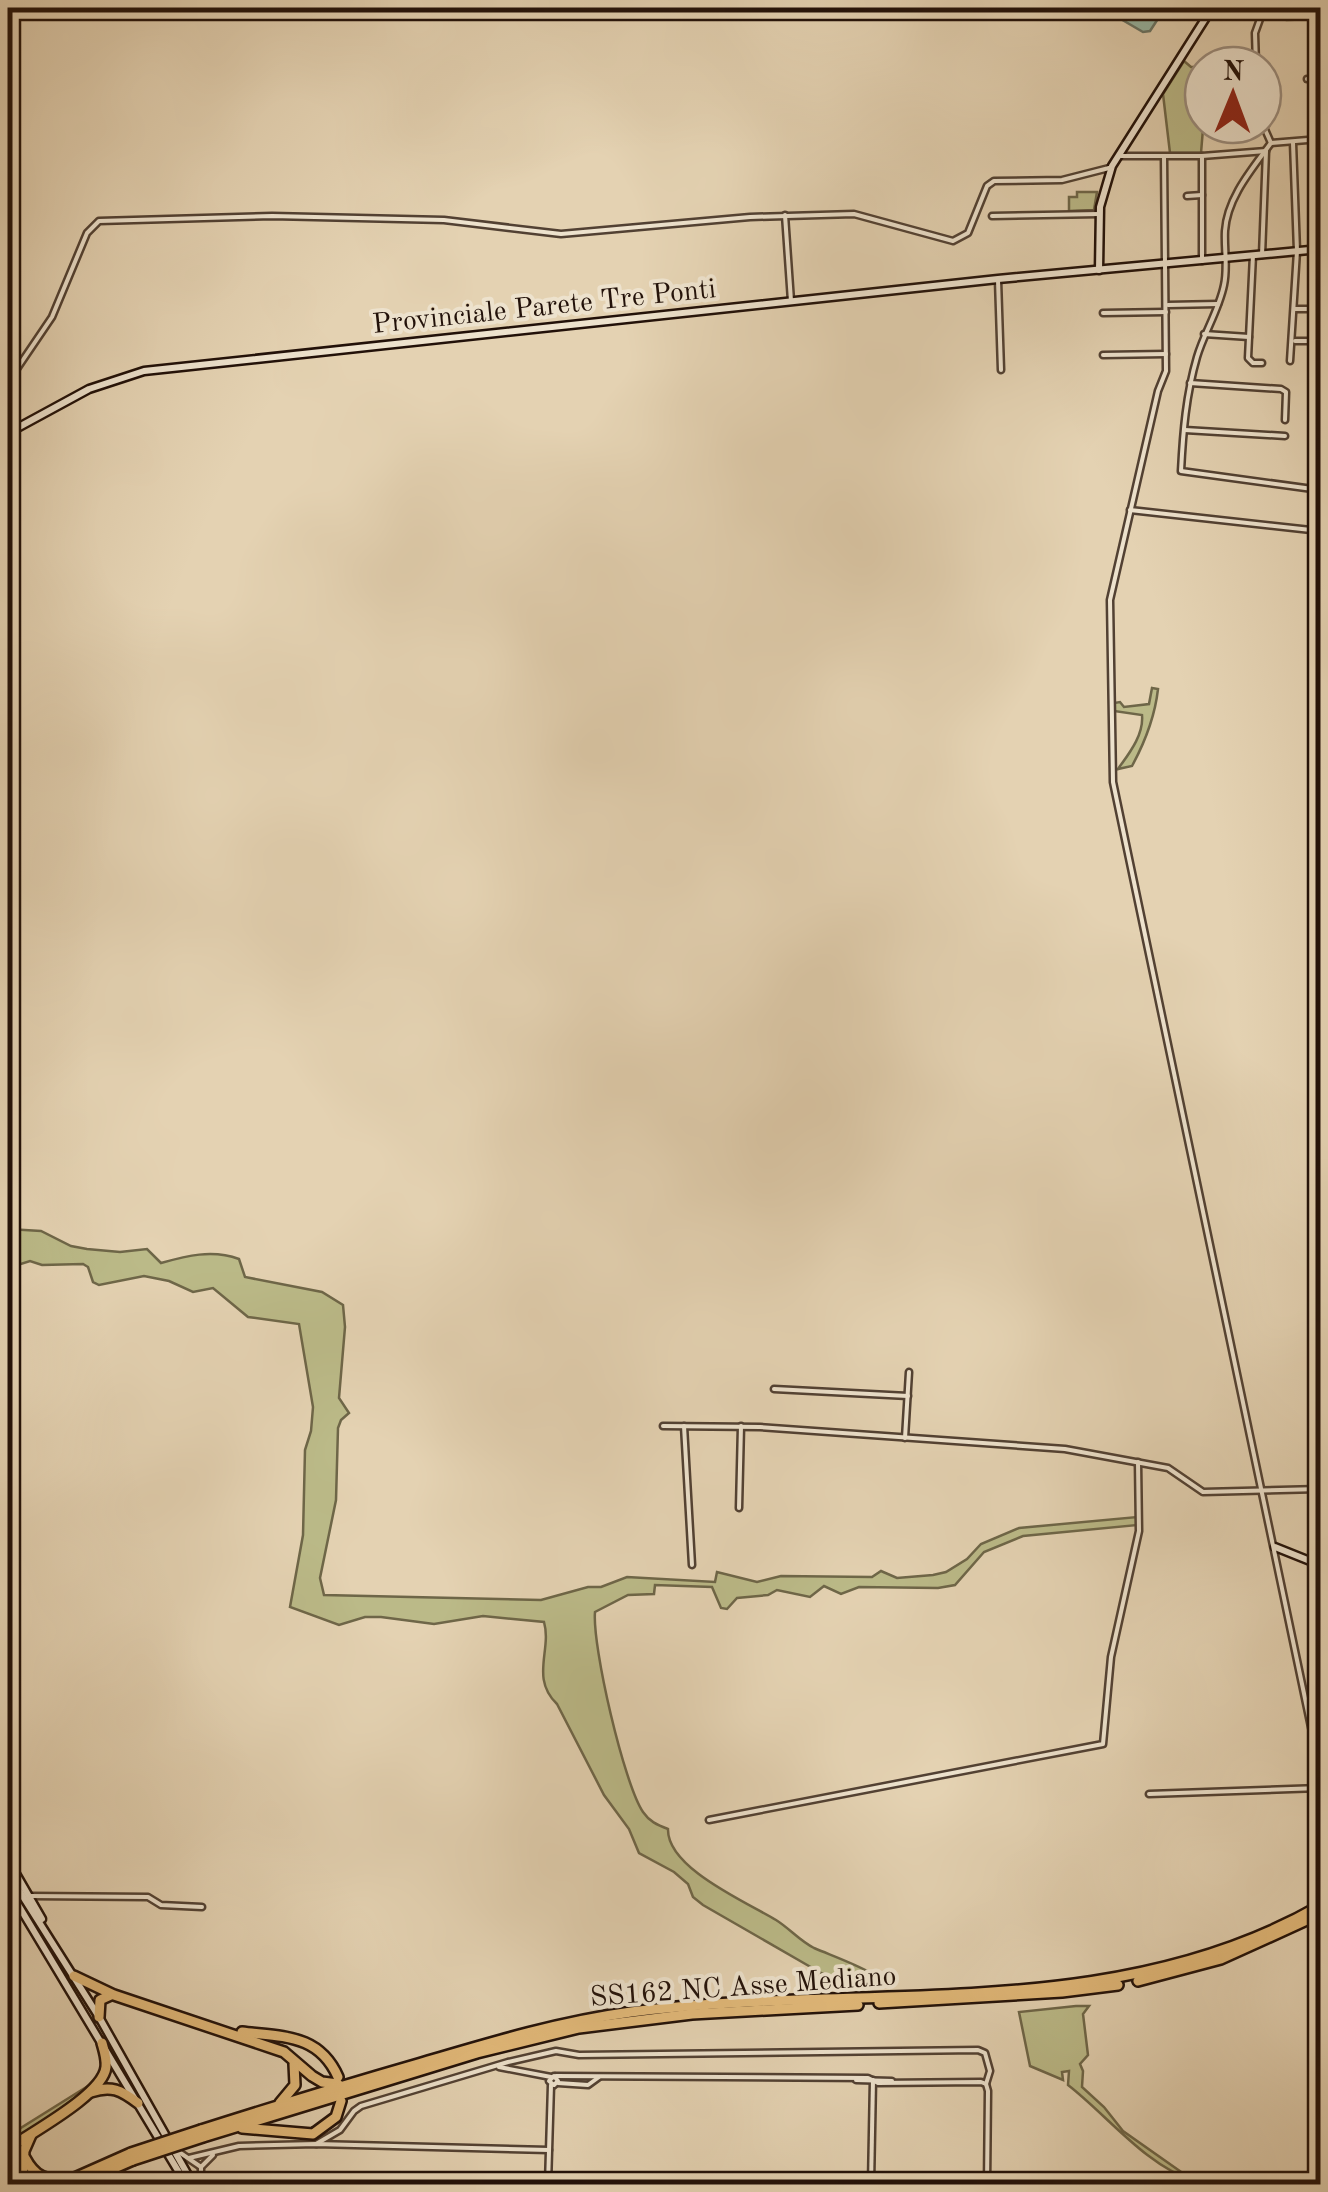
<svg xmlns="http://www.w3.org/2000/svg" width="1328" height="2192" viewBox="0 0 1328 2192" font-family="'Old Standard TT',serif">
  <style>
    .green { fill: #bbba88; stroke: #6e6648; stroke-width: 2.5 }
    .water { fill: #97b8a6; stroke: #687567; stroke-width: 2.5 }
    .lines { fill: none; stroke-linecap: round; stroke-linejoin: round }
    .street-casing { stroke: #524133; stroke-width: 9 }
    .secondary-casing { stroke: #221109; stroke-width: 11 }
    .highway-casing { stroke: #221109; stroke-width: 14 }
    .street { stroke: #ede2cd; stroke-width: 4 }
    .secondary { stroke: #ede2cd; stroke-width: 6 }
    .highway { stroke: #e2b979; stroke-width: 9 }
    .highway-bridge-casing { stroke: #221109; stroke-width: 14; stroke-linecap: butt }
    .highway-bridge { stroke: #e2b979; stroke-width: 9 }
    .labels { text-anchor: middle; stroke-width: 8; stroke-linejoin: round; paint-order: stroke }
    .street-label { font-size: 28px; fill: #221109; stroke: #ede2cd }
  </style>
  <rect width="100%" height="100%" fill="#e4d2b2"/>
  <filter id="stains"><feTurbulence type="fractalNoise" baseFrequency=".002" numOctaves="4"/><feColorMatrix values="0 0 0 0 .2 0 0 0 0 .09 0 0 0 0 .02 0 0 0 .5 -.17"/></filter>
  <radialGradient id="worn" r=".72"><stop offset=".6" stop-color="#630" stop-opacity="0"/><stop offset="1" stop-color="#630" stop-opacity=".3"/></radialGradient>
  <g class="green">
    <path d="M 1287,8 L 1320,8 L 1320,19 L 1287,20 Z"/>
    <path d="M 1184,61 L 1191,67 L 1203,67 L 1203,125 L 1257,125 L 1203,129 L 1201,153 L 1170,153 L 1163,94 Z"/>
    <path d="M 1077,192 L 1097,192 L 1094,210 L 1069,211 L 1069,197 L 1077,197 Z"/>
    <path d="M 1152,688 L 1158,689 C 1155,716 1145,742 1132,766 L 1118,769 C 1127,756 1144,736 1142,715 L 1114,711 L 1114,703 L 1120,702 L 1124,707 L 1149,704 Z"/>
    <path d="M 8,1229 L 41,1231 L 71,1246 L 87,1249 L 120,1252 L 147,1249 L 161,1263 C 186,1256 212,1249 239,1259 L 245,1277 L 322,1292 L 343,1305 L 345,1327 L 339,1398 L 349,1413 L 341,1420 L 338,1428 L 336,1500 L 320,1578 L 324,1595 L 541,1600 L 588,1587 L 601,1587 L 627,1577 L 715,1582 L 717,1572 L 757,1582 L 781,1576 L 872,1577 L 881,1571 L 897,1578 L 933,1575 L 946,1572 L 967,1559 L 981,1544 L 1019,1528 L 1137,1517 L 1138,1525 L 1023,1536 L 984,1552 L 955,1585 L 938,1588 L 859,1587 L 841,1594 L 824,1586 L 810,1597 L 777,1590 L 768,1595 L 737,1598 L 727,1609 L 721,1608 L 712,1587 L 655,1585 L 654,1594 L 628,1595 L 595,1612 C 592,1646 624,1784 643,1812 C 649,1821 657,1825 668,1829 C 667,1868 746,1902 776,1920 C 789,1928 800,1941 814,1948 C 833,1956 853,1963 871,1973 L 873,1978 L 839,1981 L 821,1973 L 703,1905 L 693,1897 L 688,1884 L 674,1872 L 639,1853 L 629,1829 L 604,1795 L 557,1704 C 530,1678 552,1650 544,1622 L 483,1616 L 434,1624 L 381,1617 L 365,1617 L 339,1625 L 290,1607 L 303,1535 L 305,1450 L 311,1431 L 313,1407 L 299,1324 L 248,1317 L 213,1288 L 193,1292 L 169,1281 L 144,1276 L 99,1285 L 93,1282 L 88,1267 L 83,1264 L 42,1265 L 30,1261 L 8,1268 Z"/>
    <path d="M 1076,2006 L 1089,2006 L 1083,2014 L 1088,2055 L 1080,2064 L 1083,2071 L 1082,2087 L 1104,2107 L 1123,2131 L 1194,2181 C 1145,2165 1107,2115 1068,2085 L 1069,2071 L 1062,2072 L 1063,2080 L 1030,2066 L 1019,2012 Z"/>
    <path d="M 96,2081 L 87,2089 L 8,2147 L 8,2136 Z"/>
  </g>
  <path class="water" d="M 1102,8 L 1165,8 L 1150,31 L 1143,32 Z"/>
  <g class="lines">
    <defs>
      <g id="street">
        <path d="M 1256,65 L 1255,33 L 1264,8"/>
        <path d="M 1307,79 L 1320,79"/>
        <path d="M 1263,125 L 1271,143"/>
        <path d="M 1271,143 C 1252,169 1227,198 1225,231 C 1224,249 1228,267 1224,285 C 1219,310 1204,333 1197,357 C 1186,395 1183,432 1181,471 L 1320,490"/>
        <path d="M 1271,143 L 1320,139"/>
        <path d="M 1121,156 L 1202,156 L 1266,151"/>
        <path d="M 1164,157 L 1166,371 L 1158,391 L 1110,600 L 1113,782 L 1320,1770"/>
        <path d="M 1187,196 L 1202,195"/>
        <path d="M 785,215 L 791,301"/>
        <path d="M 992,216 L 1099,214"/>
        <path d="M 1253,255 L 1248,358 L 1253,363 L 1262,363"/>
        <path d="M 1262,255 L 1266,151"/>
        <path d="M 1202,261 L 1202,156"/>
        <path d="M 998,280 L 1001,370"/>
        <path d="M 1168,305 L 1218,304"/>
        <path d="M 1294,309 L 1320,309"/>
        <path d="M 1103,313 L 1166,312"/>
        <path d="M 1204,334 L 1249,337"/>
        <path d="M 1295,341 L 1320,341"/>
        <path d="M 1103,355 L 1166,354"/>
        <path d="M 1290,361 L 1297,251 L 1293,143"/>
        <path d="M 8,382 L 52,317 L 87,233 L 99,221 L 272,216 L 444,220 L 561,234 L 750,217 L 854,214 L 953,241 L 968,233 L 987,186 L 994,181 L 1062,180 L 1109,168"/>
        <path d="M 1190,383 L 1281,389 L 1286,392 L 1285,420"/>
        <path d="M 1185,430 L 1285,436"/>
        <path d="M 1130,510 L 1320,531"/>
        <path d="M 774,1389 L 908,1396"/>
        <path d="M 663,1426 L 760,1427 L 1065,1449 L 1168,1468 L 1203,1492 L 1320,1489"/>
        <path d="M 684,1426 L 692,1565"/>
        <path d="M 905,1438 L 909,1372"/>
        <path d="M 739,1508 L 741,1426"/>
        <path d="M 1309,1712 L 1320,1712"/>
        <path d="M 1149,1794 L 1320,1788"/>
        <path d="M 709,1820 L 1103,1744 L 1111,1657 L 1139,1531 L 1138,1462"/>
        <path d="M 30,1896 L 148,1897 L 161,1905 L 202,1907"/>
        <path d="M 499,2067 L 551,2077"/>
        <path d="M 554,2076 L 558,2081 L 554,2085 L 549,2081 Z"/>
        <path d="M 556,2076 L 868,2078 L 878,2083 L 981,2082 L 986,2084 L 988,2091 L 987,2184"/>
        <path d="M 856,2080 L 892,2081"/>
        <path d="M 558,2083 L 588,2085 L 599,2077"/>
        <path d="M 316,2144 L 340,2130 L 354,2111 L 361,2106 L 508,2062 L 556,2051 L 579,2055 L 978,2050 L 985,2053 L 990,2071 L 986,2084"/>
        <path d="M 176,2150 L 201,2167"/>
        <path d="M 189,2158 L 239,2146 L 316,2144 L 549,2150"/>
        <path d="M 201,2184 L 201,2167 L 213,2155"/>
        <path d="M 548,2184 L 551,2085"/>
        <path d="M 871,2184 L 873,2080"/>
      </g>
      <g id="secondary">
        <path d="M 1099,270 L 1100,207 L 1112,166 L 1212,8"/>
        <path d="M 8,433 L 89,389 L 144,371 L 998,279 L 1320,249"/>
        <path d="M 1275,1547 L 1320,1565"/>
        <path d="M 8,1860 L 42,1919"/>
        <path d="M 8,1873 L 99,2017 L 193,2184"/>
        <path d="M 8,1888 L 186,2184"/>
      </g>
      <g id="highway">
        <path d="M 74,1976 L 114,1995 L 284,2052 L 312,2076 L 322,2082 L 338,2084"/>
        <path d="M 1138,1981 L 1221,1959 L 1320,1914"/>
        <path d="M 879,2003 L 1062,1992 L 1118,1985"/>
        <path d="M 99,2017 L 100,2000 L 111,1995"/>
        <path d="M 242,2032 C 283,2037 319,2034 338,2077"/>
        <path d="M 91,2092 C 111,2085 121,2090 138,2103"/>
        <path d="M 280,2103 L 295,2085 L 294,2064"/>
        <path d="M 242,2128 L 313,2134 L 336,2117 L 341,2101"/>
        <path d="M 201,2130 C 273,2107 345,2085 418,2064 C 489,2043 558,2022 631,2012 C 861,1982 1111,2026 1320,1906"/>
        <path d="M 203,2137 L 477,2053 L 579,2028 L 692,2014 L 858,2005"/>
        <path d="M 8,2149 C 30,2133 103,2095 106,2067 C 107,2059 104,2050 102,2043"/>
        <path d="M 25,2158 C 35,2177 46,2181 68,2179"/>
        <path d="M 22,2184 L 24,2151 L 31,2135"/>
        <path d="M 61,2184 L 131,2153"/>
        <path d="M 78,2184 L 133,2160"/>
      </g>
    </defs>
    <use href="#street" class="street-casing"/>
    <use href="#secondary" class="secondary-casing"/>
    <use href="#highway" class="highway-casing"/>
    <use href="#street" class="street"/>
    <use href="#secondary" class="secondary"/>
    <use href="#highway" class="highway"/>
    <defs>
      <g id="highway-bridge">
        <path d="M 131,2153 L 201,2130"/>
        <path d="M 133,2160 L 203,2137"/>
      </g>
    </defs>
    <use href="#highway-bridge" class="highway-bridge-casing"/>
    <use href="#highway-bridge" class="highway-bridge"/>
  </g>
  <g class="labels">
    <g class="street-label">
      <text transform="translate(544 305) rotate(-6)" y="10">Provinciale Parete Tre Ponti</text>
      <text transform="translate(743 1985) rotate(-4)" y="10">SS162 NC Asse Mediano</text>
    </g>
  </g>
  <rect width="1328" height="2192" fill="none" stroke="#e4d2b2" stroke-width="40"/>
  <rect x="10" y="10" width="1308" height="2172" fill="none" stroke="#221109" stroke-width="5"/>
  <rect x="20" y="20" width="1288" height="2152" fill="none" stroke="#221109" stroke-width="2.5"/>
  <g transform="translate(1233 95) rotate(1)"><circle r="48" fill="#ede2cd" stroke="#9c8e7f" stroke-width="2.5"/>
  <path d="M0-8L18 38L0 25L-18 38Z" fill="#8f2418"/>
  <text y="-15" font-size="28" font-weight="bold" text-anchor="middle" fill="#221109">N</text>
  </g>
  <rect width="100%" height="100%" filter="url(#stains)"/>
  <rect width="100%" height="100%" fill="url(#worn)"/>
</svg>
